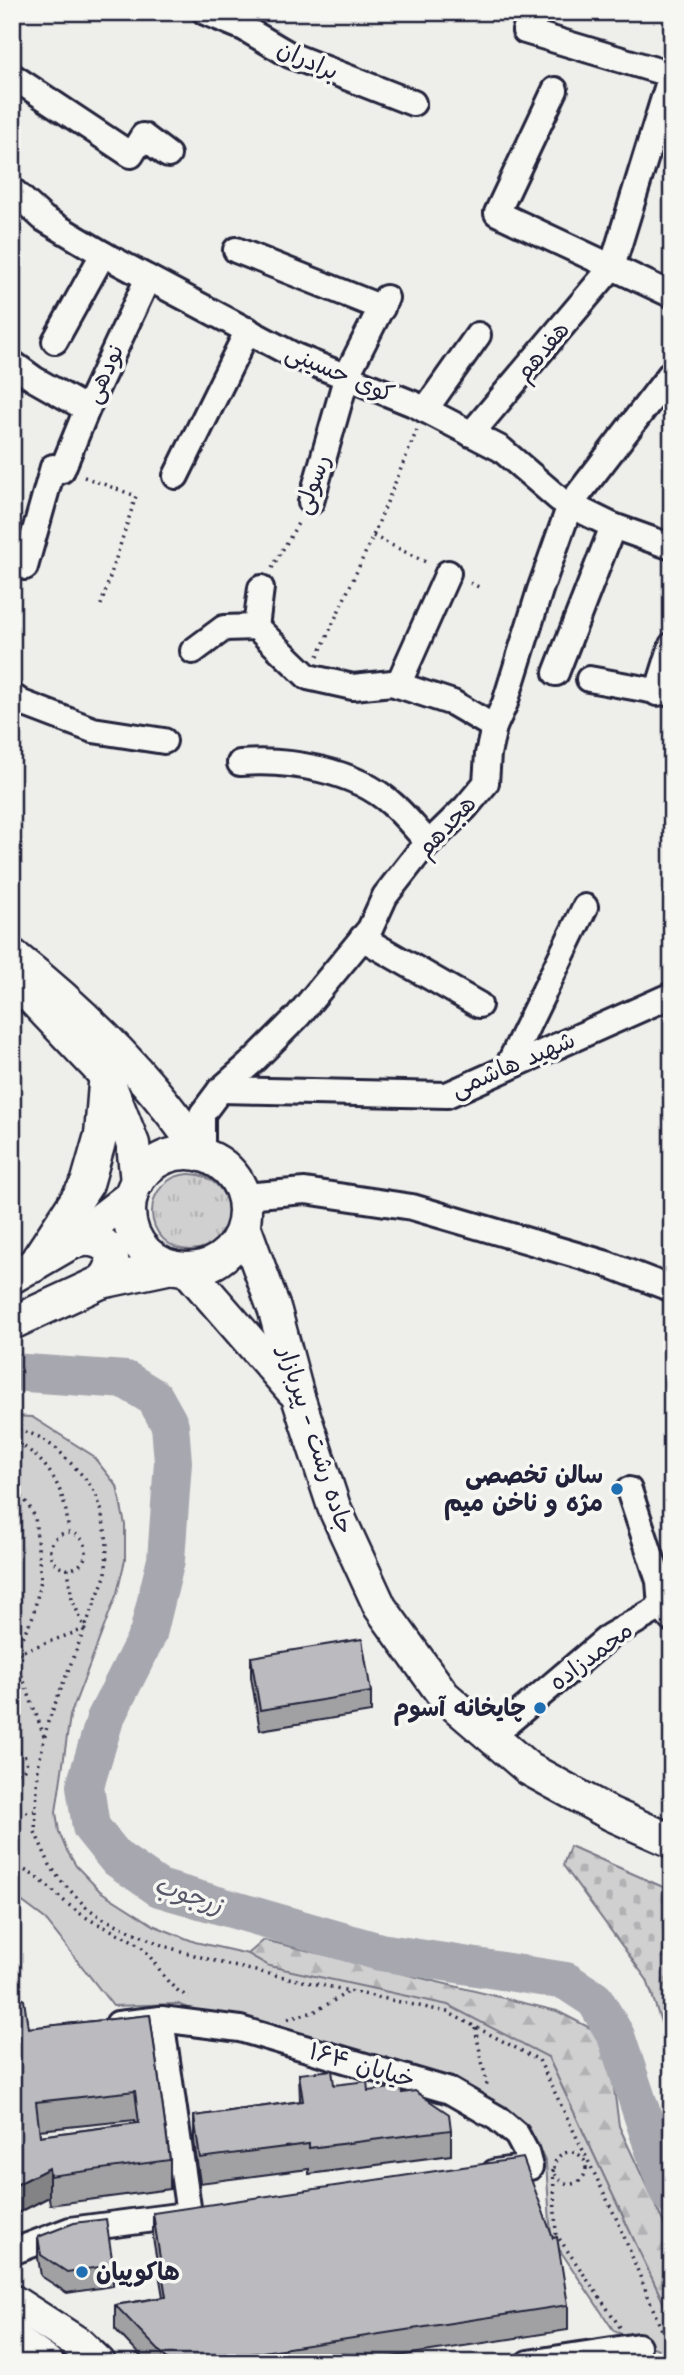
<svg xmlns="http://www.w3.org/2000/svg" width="684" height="2375" viewBox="0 0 684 2375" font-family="'Shantell Sans','Playpen Sans Arabic',sans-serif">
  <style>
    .grass { fill: url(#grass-tufts); stroke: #797986; stroke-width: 2 }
    .forest { fill: url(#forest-firs); stroke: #797986; stroke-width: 2 }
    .cemetery { fill: url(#cemetery-stones); stroke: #797986; stroke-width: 2 }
    .green { fill: #d0d0d1; stroke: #797986; stroke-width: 2 }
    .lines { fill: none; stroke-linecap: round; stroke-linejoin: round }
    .river { stroke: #a7a7af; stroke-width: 38 }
    .minor-casing { stroke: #22223b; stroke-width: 30 }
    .major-casing { stroke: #22223b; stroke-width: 37 }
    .path { stroke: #22223b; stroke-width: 3.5; stroke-dasharray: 2 5; stroke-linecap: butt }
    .minor { stroke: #f6f6f2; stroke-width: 24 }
    .major { stroke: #f6f6f2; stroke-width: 32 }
    .wall { fill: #a1a1a4; stroke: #22223b; stroke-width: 2; fill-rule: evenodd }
    .shaded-wall { fill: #838386; stroke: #22223b; stroke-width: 2 }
    .building { fill: #bbbbbf; stroke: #22223b; stroke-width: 2; fill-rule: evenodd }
    .poi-dot { fill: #1f6fb2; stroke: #f6f6f2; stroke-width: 2.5 }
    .labels { text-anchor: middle; stroke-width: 7; stroke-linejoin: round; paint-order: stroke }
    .street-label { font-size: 24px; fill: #22223b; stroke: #f6f6f2 }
    .poi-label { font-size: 24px; font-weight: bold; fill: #22223b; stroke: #f6f6f2; text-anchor: end }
    .water-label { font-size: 26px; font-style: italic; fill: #575769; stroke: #f6f6f2 }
  </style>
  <defs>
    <pattern id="grass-tufts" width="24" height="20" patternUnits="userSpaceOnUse" patternTransform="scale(1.75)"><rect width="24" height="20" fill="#d0d0d1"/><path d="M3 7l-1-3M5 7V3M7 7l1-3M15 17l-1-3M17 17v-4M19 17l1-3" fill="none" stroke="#b2b2b4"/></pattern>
    <pattern id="forest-firs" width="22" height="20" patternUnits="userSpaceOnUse" patternTransform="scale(1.75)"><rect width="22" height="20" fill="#d0d0d1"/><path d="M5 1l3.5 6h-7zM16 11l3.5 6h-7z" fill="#b2b2b4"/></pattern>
    <pattern id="cemetery-stones" width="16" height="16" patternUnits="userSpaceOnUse" patternTransform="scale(1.75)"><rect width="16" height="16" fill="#d0d0d1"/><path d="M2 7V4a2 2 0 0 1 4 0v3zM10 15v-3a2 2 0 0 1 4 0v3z" fill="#b2b2b4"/></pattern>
  </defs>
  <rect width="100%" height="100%" fill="#eeeeeb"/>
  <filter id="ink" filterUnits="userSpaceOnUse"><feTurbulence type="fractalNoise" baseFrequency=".0143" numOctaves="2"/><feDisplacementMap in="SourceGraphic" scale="14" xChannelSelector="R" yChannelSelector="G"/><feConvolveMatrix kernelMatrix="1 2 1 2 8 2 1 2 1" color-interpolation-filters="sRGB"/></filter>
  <g filter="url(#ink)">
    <circle class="grass" cx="190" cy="1212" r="38"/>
    <path class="forest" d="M 264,1940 L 557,2011 L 596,2031 L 612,2073 L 619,2126 L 665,2226 L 672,2236 L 672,2321 L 548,2057 L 269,1966 L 248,1954 Z"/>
    <path class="cemetery" d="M 570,1846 L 672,1891 L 672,2055 L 647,1980 L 563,1865 Z"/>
    <path class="green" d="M 12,1416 L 32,1417 L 92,1455 L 117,1486 L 125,1525 L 125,1560 L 117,1593 L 70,1716 L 56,1812 L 59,1832 L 66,1849 L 76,1866 L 100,1891 L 155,1926 L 195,1942 L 248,1954 L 269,1966 L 448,2005 L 548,2057 L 672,2321 L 672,2363 L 658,2363 L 658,2349 L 614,2331 L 551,2237 L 546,2163 L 537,2144 L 511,2121 L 178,2004 L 113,2006 L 44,1918 L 12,1894 Z"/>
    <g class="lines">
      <path class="river" d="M 12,1372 L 126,1380 L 155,1398 L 170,1425 L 173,1462 L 166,1560 L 148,1634 L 105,1719 L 85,1786 L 91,1827 L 116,1858 L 159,1888 L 380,1952 L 566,1981 L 595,2000 L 616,2036 L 667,2189 L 672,2197"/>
      <defs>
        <g id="minor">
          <path d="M 205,12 L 244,28 L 290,55 L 413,103"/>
          <path d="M 525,31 L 672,75"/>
          <path d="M 12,76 L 131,155 L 143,136 L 168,155"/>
          <path d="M 555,90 L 497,213 L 672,295"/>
          <path d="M 12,190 L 44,219 L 103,254 L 295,356 L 416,405 L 501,449 L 559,499 L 570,505 L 613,526 L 672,547"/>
          <path d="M 236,250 L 382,308"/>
          <path d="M 55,341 L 103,254"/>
          <path d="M 12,363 L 34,379 L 87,409"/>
          <path d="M 425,410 L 478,335"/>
          <path d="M 471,434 L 612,267 L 671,75"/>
          <path d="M 176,476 L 248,330"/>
          <path d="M 311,502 L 347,375 L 386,298"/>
          <path d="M 25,567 L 53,467 L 62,470 L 87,409 L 148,278"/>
          <path d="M 256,627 L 261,588"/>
          <path d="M 193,651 L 224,628 L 256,627 L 308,677 L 353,687 L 392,683 L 453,703 L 494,727"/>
          <path d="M 556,673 L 613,526"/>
          <path d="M 589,679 L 672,694"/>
          <path d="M 398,685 L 448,573"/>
          <path d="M 657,693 L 672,645"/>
          <path d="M 12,696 L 22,703 L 93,730 L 164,741"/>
          <path d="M 240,763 C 289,759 355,770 392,804 C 406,816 417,831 429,843"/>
          <path d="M 362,938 L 479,1005"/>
          <path d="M 507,1068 L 585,907"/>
          <path d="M 220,1090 L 447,1095 L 672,995"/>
          <path d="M 202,1155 L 202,1114 L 220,1090 L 252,1062 L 298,1016 L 370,929 L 385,896 L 417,855 L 466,807 L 486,783 L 488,754 L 494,727 L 505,703 L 540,590 L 570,505 L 672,372"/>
          <path d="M 244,1196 L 305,1191 L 412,1207 L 607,1264 L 672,1289"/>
          <path d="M 629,1490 L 659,1581 L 661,1607 L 671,1619"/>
          <path d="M 491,1737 L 610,1636 L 661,1607"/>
          <path d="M 161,2019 L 189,2214"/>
          <path d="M 118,2024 L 161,2019 L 240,2029 L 450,2091 L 497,2118 L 517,2135 L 526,2152 L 530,2167 L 495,2172"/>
          <path d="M 12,2252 L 70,2230 L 185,2215"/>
          <path d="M 528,2363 L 638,2346"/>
        </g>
        <g id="major">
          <path d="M 12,955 C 84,1012 151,1079 202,1155"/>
          <path d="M 12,982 L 30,996 L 106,1076 L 133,1144 L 137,1182"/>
          <circle cx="187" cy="1211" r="58"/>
          <path d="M 244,1226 L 275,1311 L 298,1397 L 334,1507 L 380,1607 L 444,1696 L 529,1769 L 611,1814 L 672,1841"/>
          <path d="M 69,1244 C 102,1229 128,1257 101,1282"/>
          <path d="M 33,1266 L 87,1184 L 101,1135 L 105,1084"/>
          <path d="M 187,1269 L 292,1390"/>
          <path d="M 12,1277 L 69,1244 L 131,1196"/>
          <path d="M 12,1323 L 101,1282 L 172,1267"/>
          <path d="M 12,2301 L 79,2344 L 99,2363"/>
          <path d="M 12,2338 L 47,2363"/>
        </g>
      </defs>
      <use href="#minor" class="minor-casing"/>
      <use href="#major" class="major-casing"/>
      <g class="path">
        <path d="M 84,477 L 136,496 L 101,605"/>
        <path d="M 373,536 L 428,563"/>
        <path d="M 272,568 L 300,520"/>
        <path d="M 470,583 L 481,588"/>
        <path d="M 318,656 L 373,536 L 417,430"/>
        <path d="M 12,1426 L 39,1437 L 57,1449 L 84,1477 L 95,1492 L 101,1509 L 107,1542 L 106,1574 L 48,1722 L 38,1767 L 35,1832 L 50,1865 L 60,1880 L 86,1907 L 102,1918 L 164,1946 L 228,1965 L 447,2012 L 539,2060 L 619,2224 L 662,2331 L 672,2344"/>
        <path d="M 12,1440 C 47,1457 66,1490 68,1528"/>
        <path d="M 12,1485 L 28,1504 L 35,1517 L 41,1580 L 33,1616 L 13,1655"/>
        <circle cx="68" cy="1551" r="18"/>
        <path d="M 44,1736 L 14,1654 L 85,1629 L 72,1599 L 68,1569"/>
        <path d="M 12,1750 L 23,1753 C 27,1760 28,1764 23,1771 L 12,1774"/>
        <path d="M 12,1813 L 34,1811"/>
        <path d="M 12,1865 C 42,1875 54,1895 78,1912 C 96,1925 118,1932 136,1943 C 156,1956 162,1986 189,1997"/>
        <path d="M 288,2019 L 314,2012 L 350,1991"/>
        <path d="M 475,2028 L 487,2085"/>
        <circle cx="570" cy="2168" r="16"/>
        <path d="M 553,2170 L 556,2234 L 620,2327"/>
      </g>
      <use href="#minor" class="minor"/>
      <use href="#major" class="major"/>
    </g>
    <g class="wall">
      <path d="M 251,1657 L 371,1692 L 371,1712 L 260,1730 L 251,1677 Z"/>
      <path d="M 12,1994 L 28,2028 L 150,2015 L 170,2160 L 170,2189 L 50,2205 L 49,2197 L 12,2216 ZM 135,2120 L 136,2123 L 40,2136 L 39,2130 Z"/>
      <path d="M 299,2074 L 334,2085 L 368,2091 L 402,2093 L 451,2130 L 451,2155 L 309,2174 L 309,2169 L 200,2183 L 194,2141 L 194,2116 L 300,2101 Z"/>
      <path d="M 153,2213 L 568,2305 L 568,2330 L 352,2363 L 147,2363 L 115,2329 L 115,2305 L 163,2297 L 153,2238 Z"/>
      <path d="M 38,2237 L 113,2265 L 113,2286 L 67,2293 L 41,2276 L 38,2258 Z"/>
    </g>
    <path class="shaded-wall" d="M 49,2168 L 49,2197 L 12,2216 L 12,2187 Z"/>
    <g class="building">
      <path d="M 362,1639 L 371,1692 L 260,1710 L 251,1657 Z"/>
      <path d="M 12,1994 L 24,2000 L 28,2028 L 150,2015 L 170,2160 L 50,2176 L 49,2168 L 12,2187 ZM 135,2091 L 139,2123 L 40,2136 L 36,2102 Z"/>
      <path d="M 332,2070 L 334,2085 L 367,2081 L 368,2091 L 401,2087 L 402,2093 L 415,2091 L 449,2114 L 451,2130 L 309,2148 L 309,2144 L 200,2158 L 194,2116 L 303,2101 L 299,2074 Z"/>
      <path d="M 523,2158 L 553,2238 L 557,2237 L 568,2305 L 191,2363 L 171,2363 L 115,2305 L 166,2297 L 153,2213 Z"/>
      <path d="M 106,2219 L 113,2265 L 67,2272 L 41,2255 L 38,2237 L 74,2223 Z"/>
    </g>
  </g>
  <g class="poi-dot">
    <circle cx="617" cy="1489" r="7"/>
    <circle cx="540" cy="1708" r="7"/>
    <circle cx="82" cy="2272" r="7"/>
  </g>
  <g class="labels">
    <g class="street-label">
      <text transform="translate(308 60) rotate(24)" y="8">برادران</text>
      <text transform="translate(542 351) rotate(-50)" y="8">هفدهم</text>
      <text transform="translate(104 373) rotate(-65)" y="8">نودهی</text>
      <text transform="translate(340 373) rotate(23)" y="8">کوی حسینی</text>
      <text transform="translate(312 484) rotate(-69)" y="8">رسولی</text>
      <text transform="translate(446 826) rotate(-47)" y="8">هجدهم</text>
      <text transform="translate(513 1064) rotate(-23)" y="8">شهید هاشمی</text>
      <text transform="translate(316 1440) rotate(72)" y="8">جاده رشت - پیربازار</text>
      <text transform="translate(591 1656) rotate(-37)" y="8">محمدزاده</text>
      <text transform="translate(362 2065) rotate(16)" y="8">خیابان ۱۶۴</text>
    </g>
    <g class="poi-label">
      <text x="603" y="1483">سالن تخصصی<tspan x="603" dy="28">مژه و ناخن میم</tspan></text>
      <text x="526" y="1716">چایخانه آسوم</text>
      <text x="96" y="2280" text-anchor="start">هاکوپیان</text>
    </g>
    <g class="water-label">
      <text transform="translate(189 1894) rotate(19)" y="9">زرجوب</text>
    </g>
  </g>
  <rect width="684" height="2375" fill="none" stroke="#f6f6f2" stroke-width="42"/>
  <rect x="21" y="21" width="642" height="2333" fill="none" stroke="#22223b" stroke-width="2.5" filter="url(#ink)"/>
</svg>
